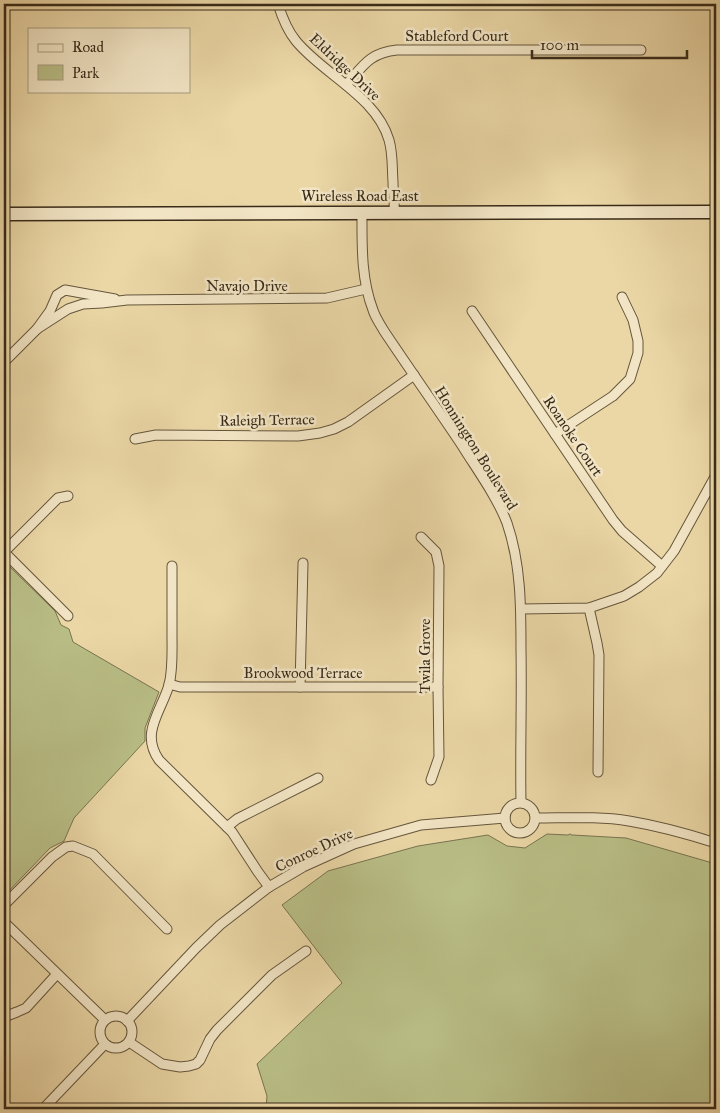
<svg xmlns="http://www.w3.org/2000/svg" width="720" height="1113" viewBox="0 0 720 1113" font-family="'IM FELL Great Primer',serif">
  <style>
    .green { fill: #b9be86; stroke: #787450 }
    .lines { fill: none; stroke-linecap: round; stroke-linejoin: round }
    .street-casing { stroke: #65563c; stroke-width: 11 }
    .secondary-casing { stroke: #382b19; stroke-width: 15 }
    .street { stroke: #f2e5c5; stroke-width: 9 }
    .secondary { stroke: #f2e5c5; stroke-width: 12 }
    .labels { text-anchor: middle; stroke-width: 5; stroke-linejoin: round; paint-order: stroke }
    .street-label { font-size: 15px; fill: #382b19; stroke: #f2e5c5 }
  </style>
  <rect width="100%" height="100%" fill="#ebd7a6"/>
  <filter id="stains"><feTurbulence type="fractalNoise" baseFrequency=".004" numOctaves="4"/><feColorMatrix values="0 0 0 0 .2 0 0 0 0 .09 0 0 0 0 .02 0 0 0 .5 -.17"/></filter>
  <radialGradient id="worn" r=".72"><stop offset=".6" stop-color="#630" stop-opacity="0"/><stop offset="1" stop-color="#630" stop-opacity=".3"/></radialGradient>
  <g class="green">
    <path d="M 4,564 L 8,565 L 55,611 L 61,625 L 69,629 L 73,642 L 159,692 L 145,728 L 145,741 L 74,818 L 64,841 L 50,848 L 4,896 Z"/>
    <path d="M 547,834 L 568,835 L 570,834 L 572,835 L 626,838 L 716,864 L 716,1101 L 700,1109 L 632,1109 L 502,1105 L 501,1109 L 266,1109 L 267,1096 L 257,1064 L 342,983 L 282,905 L 328,871 L 418,846 L 488,835 L 507,846 L 525,848 Z"/>
  </g>
  <g class="lines">
    <defs>
      <g id="street">
        <path d="M 278,4 C 282,17 287,30 296,41 C 324,75 376,96 389,140 C 393,154 392,168 393,182 C 393,192 395,202 394,212"/>
        <path d="M 346,85 C 363,66 369,53 397,50 L 641,50"/>
        <path d="M 362,212 C 362,245 361,279 373,310 C 375,317 380,324 384,331 C 410,370 437,408 463,447 C 478,471 497,497 507,523 C 521,564 521,607 521,650 C 522,701 520,752 521,802"/>
        <path d="M 472,311 L 613,520 L 622,531 L 662,566"/>
        <path d="M 37,329 L 68,309 L 83,304 L 102,303 L 127,300 L 327,298 L 366,289"/>
        <path d="M 4,362 L 37,329 L 50,311 L 57,295 L 65,290 L 115,299"/>
        <path d="M 555,434 L 613,396 L 630,379 L 638,353 L 638,341 L 633,320 L 622,297"/>
        <path d="M 135,439 L 156,435 L 298,436 L 320,433 L 334,429 L 348,422 L 414,375"/>
        <path d="M 421,537 L 436,552 L 439,566 L 438,687 L 439,757 L 431,780"/>
        <path d="M 4,552 L 68,616"/>
        <path d="M 4,552 L 58,498 L 68,496"/>
        <path d="M 172,566 C 172,589 172,612 172,635 C 172,651 173,669 169,685 C 161,712 140,733 159,760 L 232,832 L 258,872 L 269,887"/>
        <path d="M 589,608 L 597,643 L 599,655 L 598,772"/>
        <path d="M 521,609 L 589,608 L 624,596 L 639,587 L 657,573 L 674,551 L 716,475"/>
        <path d="M 169,684 L 180,687 L 438,687"/>
        <path d="M 300,687 L 303,563"/>
        <path d="M 716,744 L 716,745"/>
        <circle cx="520" cy="818" r="15"/>
        <path d="M 536,818 C 567,818 599,816 629,821 C 659,826 688,834 716,843"/>
        <path d="M 227,827 L 237,819 L 318,778"/>
        <path d="M 4,905 L 52,857 L 66,847 L 73,846 L 93,854 L 167,929"/>
        <path d="M 4,922 L 105,1020"/>
        <circle cx="116" cy="1032" r="16"/>
        <path d="M 4,1017 L 17,1012 L 26,1008 L 57,974"/>
        <path d="M 127,1021 L 196,948 L 220,925 L 269,887 L 303,867 L 354,844 L 421,825 L 505,818"/>
        <path d="M 129,1042 L 162,1064 L 180,1067 L 189,1066 L 196,1064 L 200,1060 L 210,1039 L 217,1030 L 272,975 L 306,951"/>
        <path d="M 43,1109 L 105,1044"/>
      </g>
      <path id="secondary" d="M 4,214 L 716,212"/>
    </defs>
    <use href="#street" class="street-casing"/>
    <use href="#secondary" class="secondary-casing"/>
    <use href="#street" class="street"/>
    <use href="#secondary" class="secondary"/>
  </g>
  <g class="labels">
    <g class="street-label">
      <text x="457" y="41">Stableford Court</text>
      <text transform="translate(345 67) rotate(43)" y="5">Eldridge Drive</text>
      <text x="360" y="201">Wireless Road East</text>
      <text x="247" y="291">Navajo Drive</text>
      <text transform="translate(267 420) rotate(-1)" y="5">Raleigh Terrace</text>
      <text transform="translate(573 436) rotate(56)" y="5">Roanoke Court</text>
      <text transform="translate(476 448) rotate(58)" y="5">Honnington Boulevard</text>
      <text transform="translate(425 656) rotate(-90)" y="5">Twila Grove</text>
      <text x="303" y="678">Brookwood Terrace</text>
      <text transform="translate(314 850) rotate(-25)" y="5">Conroe Drive</text>
    </g>
  </g>
  <rect width="720" height="1113" fill="none" stroke="#ebd7a6" stroke-width="20"/>
  <rect x="5" y="5" width="710" height="1103" fill="none" stroke="#382b19" stroke-width="2.5"/>
  <rect x="10" y="10" width="700" height="1093" fill="none" stroke="#382b19"/>
  <rect x="28" y="28" width="162" height="65" fill="#f2e5c5" stroke="#a89b80"/>
  <rect x="38" y="44" width="25" height="8" fill="#f2e5c5" stroke="#a89b80"/>
  <text x="72" y="52" font-size="15" fill="#382b19">Road</text>
  <rect x="38" y="65" width="25" height="15" fill="#b9be86" stroke="#a89b80"/>
  <text x="72" y="78" font-size="15" fill="#382b19">Park</text>
  <path d="M532 50v8h155v-8" fill="none" stroke="#382b19" stroke-width="2.5"/>
  <text x="540" y="50" font-size="15" fill="#382b19" stroke="#f2e5c5" stroke-width="4" paint-order="stroke">100 m</text>
  <rect width="100%" height="100%" filter="url(#stains)"/>
  <rect width="100%" height="100%" fill="url(#worn)"/>
</svg>
